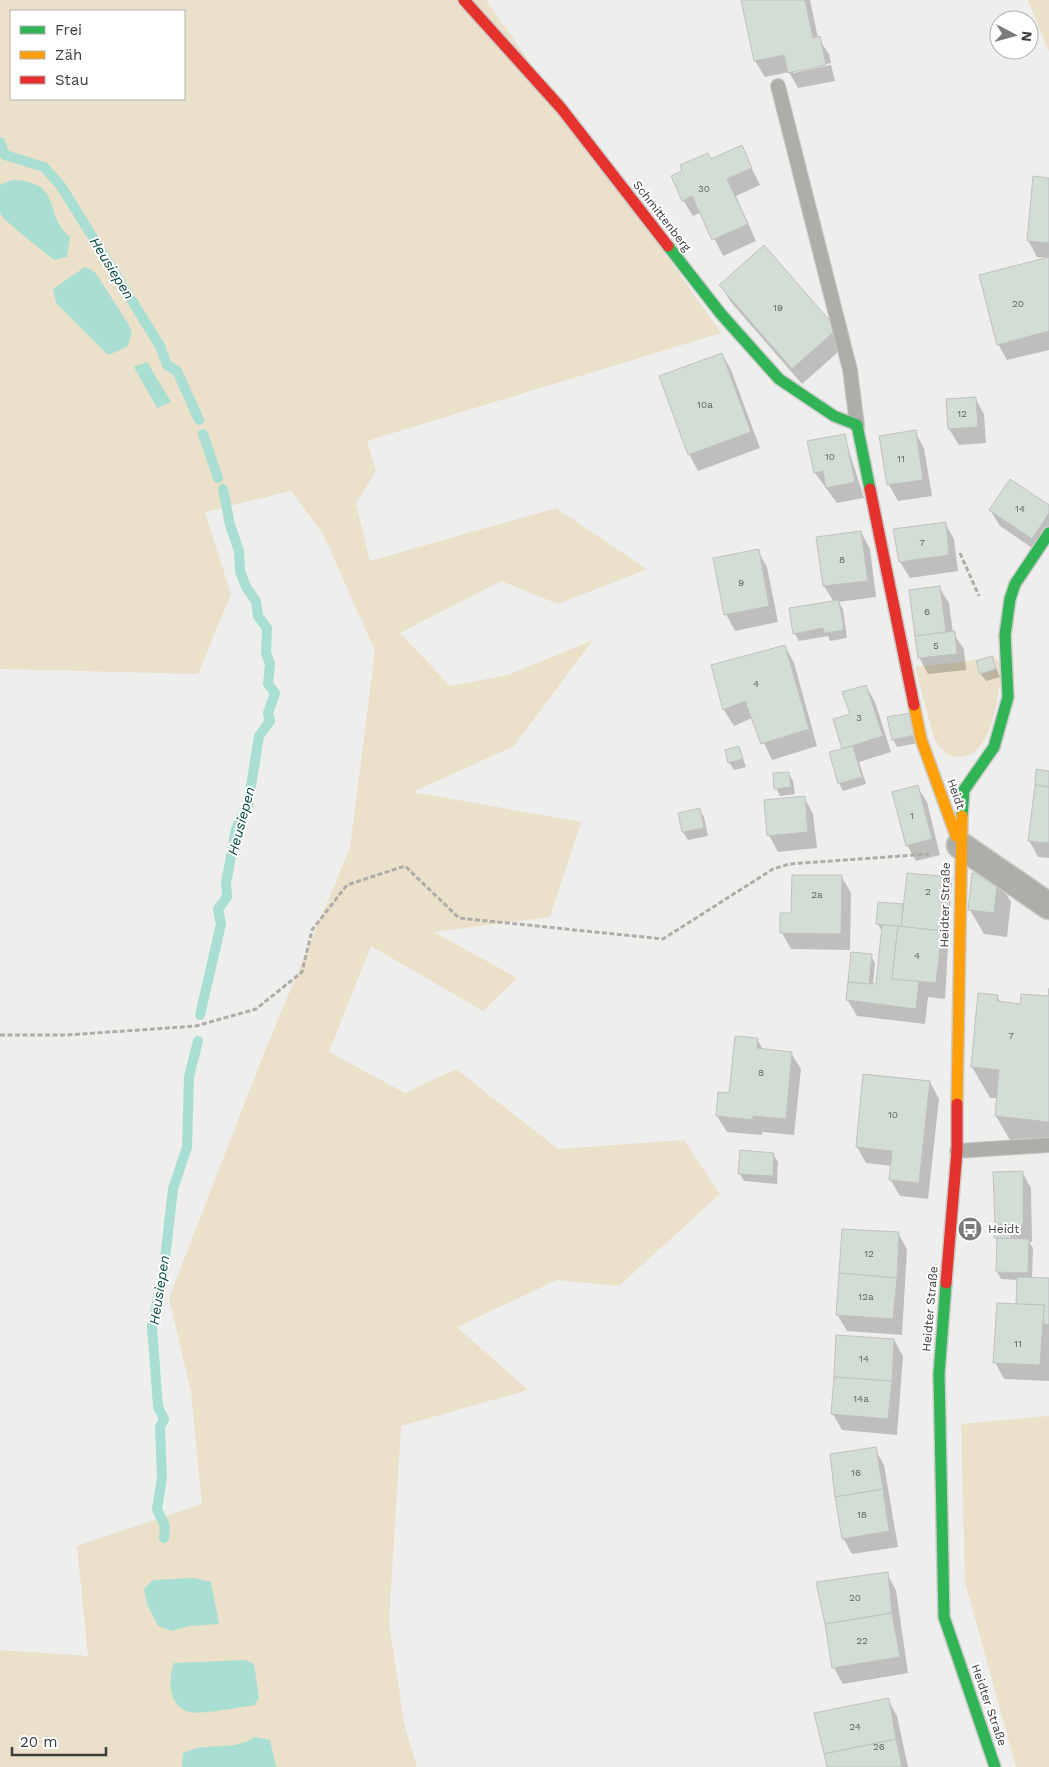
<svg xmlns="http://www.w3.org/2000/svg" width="1049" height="1767" viewBox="0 0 1049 1767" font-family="'Work Sans',sans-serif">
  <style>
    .green { fill: #ebe0c9; fill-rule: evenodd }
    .water { fill: #a9ded2 }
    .shadow { fill: #0003; fill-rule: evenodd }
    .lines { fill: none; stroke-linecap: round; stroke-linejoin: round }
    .stream { stroke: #a9ded2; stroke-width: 10 }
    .building { fill: #d2ddd5; stroke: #c0c1c0 }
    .lane-casing { stroke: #cacbca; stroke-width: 16 }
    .street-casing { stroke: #cacbca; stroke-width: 29 }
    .fast-casing { stroke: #cacbca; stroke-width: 14 }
    .slow-casing { stroke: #cacbca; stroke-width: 14 }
    .jam-casing { stroke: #cacbca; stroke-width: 14 }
    .path { stroke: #adada8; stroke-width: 3; stroke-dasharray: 5 2.5; stroke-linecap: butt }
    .lane { stroke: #adaea7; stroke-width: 14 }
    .street { stroke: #adaea7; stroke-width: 26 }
    .fast { stroke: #30b455; stroke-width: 11 }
    .slow { stroke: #ff9f0a; stroke-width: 11 }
    .jam { stroke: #e5322d; stroke-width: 11 }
    .labels { text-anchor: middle; stroke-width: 4; stroke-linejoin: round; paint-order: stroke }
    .number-label { font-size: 10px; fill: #626562 }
    .street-label { font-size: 12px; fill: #3c3d3c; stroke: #fff }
    .poi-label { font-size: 12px; fill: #3c3d3c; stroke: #fff; text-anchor: start }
    .water-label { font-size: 14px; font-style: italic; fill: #01473d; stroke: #fff }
  </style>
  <rect width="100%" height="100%" fill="#eeefed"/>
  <g class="green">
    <path d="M 0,0 L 486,0 L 721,333 L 367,441 L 376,471 L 356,503 L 370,561 L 556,508 L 647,569 L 558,604 L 501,581 L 400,633 L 450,686 L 508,675 L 593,640 L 514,746 L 413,792 L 581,822 L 550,917 L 434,932 L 517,978 L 483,1011 L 371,946 L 329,1052 L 405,1093 L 456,1069 L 558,1149 L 684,1140 L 720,1194 L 619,1286 L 557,1280 L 457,1327 L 528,1390 L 401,1426 L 389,1622 L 404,1723 L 417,1767 L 0,1767 L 0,1650 L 88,1656 L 77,1546 L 202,1504 L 191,1392 L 169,1298 L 266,1048 L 350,848 L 375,651 L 323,534 L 291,491 L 205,512 L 231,594 L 198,674 L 0,669 ZM 11,11 L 184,11 L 184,99 L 11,99 Z"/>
    <path d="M 1028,0 L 1049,0 L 1049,52 Z"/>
    <path d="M 994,655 L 1003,670 C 997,695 993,756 960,757 C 947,758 940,748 934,738 L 915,667 L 969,661 Z"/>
    <path d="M 1049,1416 L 1049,1767 L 1016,1767 L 965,1582 L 961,1424 Z"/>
  </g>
  <g class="water">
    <path d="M 12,180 C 63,181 43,214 70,237 L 67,257 L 54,260 C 45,252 1,219 0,213 C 0,205 0,193 0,185 Z"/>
    <path d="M 85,267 L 95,272 L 129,325 L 132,333 L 127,347 L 108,355 L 56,303 L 53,289 Z"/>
    <path d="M 147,362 L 171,402 L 157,408 L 134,367 Z"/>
    <path d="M 193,1578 L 211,1582 L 219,1624 L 189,1626 L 171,1631 L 158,1626 L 147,1604 L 144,1589 L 153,1580 Z"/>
    <path d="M 245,1660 L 254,1664 L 259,1697 L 255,1705 C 243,1707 198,1715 189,1712 C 168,1706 168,1680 174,1663 Z"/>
    <path d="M 255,1737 L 270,1740 L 276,1767 L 182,1767 L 183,1753 C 206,1741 234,1752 255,1737 Z"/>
  </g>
  <g class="shadow">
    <path d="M 743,0 L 810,0 L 818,38 L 829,54 L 831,63 L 793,70 L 793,73 L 831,65 L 835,81 L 798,88 L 789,72 L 765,77 L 755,61 Z"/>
    <path d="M 741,147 L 760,185 L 736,196 L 756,241 L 723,256 L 701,212 L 693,216 L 683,200 Z"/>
    <path d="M 1049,179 L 1049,258 L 1037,257 L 1028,240 Z"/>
    <path d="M 764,247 L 845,346 L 802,384 L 730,301 L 721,285 Z"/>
    <path d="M 1049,259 L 1049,350 L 1007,360 L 998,344 Z"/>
    <path d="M 722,354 L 731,370 L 760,448 L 698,471 L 689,454 Z"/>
    <path d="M 975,398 L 984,414 L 986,443 L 959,445 L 949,429 Z"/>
    <path d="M 915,432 L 924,448 L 932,496 L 898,501 L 889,485 L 881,437 Z"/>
    <path d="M 844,435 L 864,498 L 837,503 L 815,473 L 809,442 Z"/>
    <path d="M 1049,507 L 1049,543 L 1041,554 L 1000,526 L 990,510 Z"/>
    <path d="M 945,523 L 954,539 L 958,571 L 910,578 L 900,562 Z"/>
    <path d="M 861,532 L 870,549 L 876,597 L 838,602 L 843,609 L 847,638 L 830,641 L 828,636 L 799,641 L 794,633 L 834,602 L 824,586 L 818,538 Z"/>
    <path d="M 758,551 L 767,567 L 778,622 L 735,631 L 726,614 Z"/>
    <path d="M 939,587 L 949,603 L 953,633 L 964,649 L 966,670 L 928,674 L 919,657 L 910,591 Z"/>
    <path d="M 785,646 L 794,663 L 817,746 L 772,760 L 752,718 L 734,726 L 724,710 L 713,666 Z"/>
    <path d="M 991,657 L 1000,677 L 986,681 L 981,674 Z"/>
    <path d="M 866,686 L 875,702 L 891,752 L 859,762 L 866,784 L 843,791 L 839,783 L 851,715 Z"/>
    <path d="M 910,714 L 918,743 L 897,747 L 893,739 Z"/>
    <path d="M 739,748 L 746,767 L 734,770 L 729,762 Z"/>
    <path d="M 1049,772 L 1049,858 L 1038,857 L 1029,840 Z"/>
    <path d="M 788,773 L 793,781 L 795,794 L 780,796 L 776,788 Z"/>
    <path d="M 917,786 L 927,802 L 940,855 L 916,861 L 907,845 Z"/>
    <path d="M 804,797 L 813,814 L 817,848 L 778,852 L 769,835 Z"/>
    <path d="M 700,810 L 704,817 L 708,836 L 688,840 L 683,832 L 679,814 Z"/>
    <path d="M 841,876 L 851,893 L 850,950 L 791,949 L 782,933 Z"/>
    <path d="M 952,878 L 945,999 L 928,997 L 925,1024 L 857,1016 L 847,999 L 871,956 L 875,963 L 873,985 L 877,986 L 882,932 L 878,924 L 879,903 L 904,906 ZM 881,923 L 907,926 L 907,929 L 881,926 Z"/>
    <path d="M 997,878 L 1011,902 L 1007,937 L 984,934 L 970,910 Z"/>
    <path d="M 997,996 L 1001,1003 L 1021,1005 L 1049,997 L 1049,1150 L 1014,1147 L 996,1116 L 998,1098 L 990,1098 L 972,1067 Z"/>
    <path d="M 757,1039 L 763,1050 L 791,1053 L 801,1069 L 794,1135 L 762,1132 L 762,1135 L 727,1132 L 717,1116 L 730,1094 Z"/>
    <path d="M 930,1082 L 939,1099 L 928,1199 L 900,1196 L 890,1179 L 892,1166 L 866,1163 L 857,1147 Z"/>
    <path d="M 773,1154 L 778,1162 L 777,1184 L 744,1181 L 739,1173 Z"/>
    <path d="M 1022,1172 L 1031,1188 L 1032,1242 L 1029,1242 L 1033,1248 L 1032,1279 L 1049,1280 L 1049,1381 L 1004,1379 L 995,1362 L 1017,1305 L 1018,1280 L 1001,1279 L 997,1271 L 998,1242 L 995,1237 Z"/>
    <path d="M 898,1233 L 907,1249 L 902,1335 L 847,1331 L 837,1314 Z"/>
    <path d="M 894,1340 L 903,1356 L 897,1435 L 842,1430 L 833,1414 Z"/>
    <path d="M 875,1449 L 884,1465 L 898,1547 L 852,1554 L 843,1538 Z"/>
    <path d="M 887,1574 L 896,1590 L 908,1673 L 843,1684 L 834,1668 Z"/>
    <path d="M 888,1700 L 897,1716 L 908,1767 L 828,1767 Z"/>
  </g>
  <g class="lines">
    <g class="stream">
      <path d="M 0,142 L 5,155 L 44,167 L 61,186 L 160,346 L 167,365 L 177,371 L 199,420"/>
      <path d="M 203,434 L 218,478"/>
      <path d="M 200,1015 L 221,924 L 218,909 L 227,897 L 226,883 L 236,829 L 248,805 L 259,736 L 270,721 L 268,713 L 275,693 L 268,684 L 270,664 L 266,653 L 267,628 L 258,616 L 256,601 L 246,587 L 240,571 L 239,551 L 230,525 L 223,489"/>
      <path d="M 164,1538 L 165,1526 L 157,1509 L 162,1478 L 160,1427 L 164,1419 L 158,1407 L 152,1326 L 163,1276 L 173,1189 L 187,1147 L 189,1077 L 198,1041"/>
    </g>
  </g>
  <g class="building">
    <path d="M 741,0 L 805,0 L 813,38 L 820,36 L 826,65 L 788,73 L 784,55 L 754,61 Z"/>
    <path d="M 742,145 L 752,168 L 727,179 L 748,224 L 712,240 L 692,196 L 682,201 L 671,176 L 682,171 L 680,165 L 708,153 L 711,159 Z"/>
    <path d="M 1033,176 L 1049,178 L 1049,243 L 1027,241 Z"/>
    <path d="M 764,245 L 837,329 L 792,369 L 719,285 Z"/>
    <path d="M 1049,257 L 1049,331 L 997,345 L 979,275 Z"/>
    <path d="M 722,353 L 751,432 L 688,455 L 659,376 Z"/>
    <path d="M 976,397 L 978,427 L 948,429 L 946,399 Z"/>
    <path d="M 916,430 L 923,480 L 887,485 L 879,436 Z"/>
    <path d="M 845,434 L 855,482 L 826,488 L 823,471 L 814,473 L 807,441 Z"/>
    <path d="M 1010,479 L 1049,505 L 1049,513 L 1032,539 L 989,510 Z"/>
    <path d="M 946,522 L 949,555 L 899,562 L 893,529 Z"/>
    <path d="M 861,531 L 868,581 L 823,586 L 816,537 Z"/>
    <path d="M 759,549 L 769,606 L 724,615 L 713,558 Z"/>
    <path d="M 940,586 L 946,632 L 915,636 L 909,590 Z"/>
    <path d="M 839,600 L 844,630 L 824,633 L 823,628 L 793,634 L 789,608 Z"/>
    <path d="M 955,631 L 957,654 L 918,658 L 915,636 Z"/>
    <path d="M 785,645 L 809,729 L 761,744 L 745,701 L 723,710 L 711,665 Z"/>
    <path d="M 992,656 L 996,669 L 980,674 L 976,661 Z"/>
    <path d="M 866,685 L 883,736 L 842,749 L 833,719 L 850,714 L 842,692 Z"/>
    <path d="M 910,713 L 915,735 L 892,740 L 887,717 Z"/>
    <path d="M 739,746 L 743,759 L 728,763 L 725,750 Z"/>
    <path d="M 853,746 L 862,777 L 838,784 L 829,752 Z"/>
    <path d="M 1036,769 L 1049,771 L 1049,787 L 1035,785 Z"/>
    <path d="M 789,772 L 791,787 L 774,789 L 773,773 Z"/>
    <path d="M 918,785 L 932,839 L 906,846 L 892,792 Z"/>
    <path d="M 1035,785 L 1049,787 L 1049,843 L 1028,841 Z"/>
    <path d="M 805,796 L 808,832 L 767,836 L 764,800 Z"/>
    <path d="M 700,808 L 704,828 L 682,832 L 678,813 Z"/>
    <path d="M 907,873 L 952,877 L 947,931 L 901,927 Z"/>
    <path d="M 972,873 L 998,876 L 994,913 L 968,910 Z"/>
    <path d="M 792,875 L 842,875 L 841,934 L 780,933 L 780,913 L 791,913 Z"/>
    <path d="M 878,902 L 903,904 L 901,927 L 876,924 Z"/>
    <path d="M 882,925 L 898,926 L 892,979 L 919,981 L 916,1009 L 846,1000 L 848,982 L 876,984 Z"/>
    <path d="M 898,926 L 942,931 L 936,983 L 892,979 Z"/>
    <path d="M 851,952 L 872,954 L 869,984 L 848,982 Z"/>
    <path d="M 1049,988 L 1049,1122 L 995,1116 L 999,1070 L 971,1067 L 978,993 L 998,995 L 997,1001 L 1020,1004 L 1021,994 L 1048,996 Z"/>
    <path d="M 735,1036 L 758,1038 L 757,1048 L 792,1052 L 786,1119 L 753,1116 L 753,1120 L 716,1116 L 718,1092 L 729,1093 Z"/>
    <path d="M 863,1074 L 930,1081 L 919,1183 L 889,1180 L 892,1151 L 856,1147 Z"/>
    <path d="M 740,1150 L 774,1153 L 773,1176 L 738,1174 Z"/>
    <path d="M 1023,1171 L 1023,1226 L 995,1224 L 993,1172 Z"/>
    <path d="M 995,1224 L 1011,1225 L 1011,1239 L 994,1238 Z"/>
    <path d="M 842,1229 L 899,1232 L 897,1278 L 839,1273 Z"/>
    <path d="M 997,1238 L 1029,1239 L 1028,1273 L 996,1272 Z"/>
    <path d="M 839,1273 L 897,1278 L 893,1319 L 836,1315 Z"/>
    <path d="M 1017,1277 L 1049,1278 L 1049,1324 L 1043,1324 L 1044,1305 L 1016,1304 Z"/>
    <path d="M 997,1303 L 1044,1305 L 1040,1365 L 993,1363 Z"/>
    <path d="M 836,1335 L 894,1339 L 892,1381 L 834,1377 Z"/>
    <path d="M 834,1377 L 892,1381 L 888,1419 L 831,1414 Z"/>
    <path d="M 876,1447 L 883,1489 L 835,1497 L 830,1454 Z"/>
    <path d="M 883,1489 L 889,1531 L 842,1539 L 835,1497 Z"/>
    <path d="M 888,1572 L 892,1613 L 825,1624 L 816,1582 Z"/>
    <path d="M 892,1613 L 900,1657 L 832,1668 L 825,1624 Z"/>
    <path d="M 889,1698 L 896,1739 L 824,1754 L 814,1713 Z"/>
    <path d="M 896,1739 L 902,1767 L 827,1767 L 824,1754 Z"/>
  </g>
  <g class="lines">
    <defs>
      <g id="lane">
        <path d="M 778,86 L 850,370 L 857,425"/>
        <path d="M 957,1151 L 1049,1145"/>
      </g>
      <path id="street" d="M 960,845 L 1049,906"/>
      <g id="fast">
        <path d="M 668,246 L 721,314 L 779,379 L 834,416 L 857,425 L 870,489"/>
        <path d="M 962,816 L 964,790 L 994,747 L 1008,697 L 1005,635 L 1010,599 L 1015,584 L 1049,533"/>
        <path d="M 946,1283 L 939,1374 L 944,1617 L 995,1767"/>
      </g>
      <g id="slow">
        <path d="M 914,705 L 921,739 L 956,836"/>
        <path d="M 957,1104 L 962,816"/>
      </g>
      <g id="jam">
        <path d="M 464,0 L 561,108 L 668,246"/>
        <path d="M 870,489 L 914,705"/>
        <path d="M 946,1283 L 957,1151 L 957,1104"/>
      </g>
    </defs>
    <use href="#lane" class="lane-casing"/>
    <use href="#street" class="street-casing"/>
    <use href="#fast" class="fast-casing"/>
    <use href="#slow" class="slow-casing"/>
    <use href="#jam" class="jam-casing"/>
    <g class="path">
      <path d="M 960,553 L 979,596"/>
      <path d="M 0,1035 L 67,1035 L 196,1026 L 256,1009 L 302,972 L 312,930 L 347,885 L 405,866 L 459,918 L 663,939 L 773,869 L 789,864 L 929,854"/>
    </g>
    <use href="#lane" class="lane"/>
    <use href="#street" class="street"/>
    <use href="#fast" class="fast"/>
    <use href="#slow" class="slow"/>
    <use href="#jam" class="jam"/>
  </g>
  <defs>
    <symbol id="bus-disc" viewBox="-11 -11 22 22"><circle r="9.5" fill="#7a7b7a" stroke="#fff"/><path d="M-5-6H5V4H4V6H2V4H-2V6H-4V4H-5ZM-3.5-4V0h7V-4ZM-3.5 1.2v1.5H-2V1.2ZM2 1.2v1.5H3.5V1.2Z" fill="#fff"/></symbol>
  </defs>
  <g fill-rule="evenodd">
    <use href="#bus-disc" x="956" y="1215" width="28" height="28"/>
  </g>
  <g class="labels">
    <g class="number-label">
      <text x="704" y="192">30</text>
      <text x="1018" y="307">20</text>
      <text x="778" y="311">19</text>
      <text x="705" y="408">10a</text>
      <text x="962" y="417">12</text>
      <text x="830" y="460">10</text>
      <text x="901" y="462">11</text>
      <text x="1020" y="512">14</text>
      <text x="922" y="546">7</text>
      <text x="842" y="563">8</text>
      <text x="741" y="586">9</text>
      <text x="927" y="615">6</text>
      <text x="936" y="649">5</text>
      <text x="756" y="687">4</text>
      <text x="859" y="721">3</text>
      <text x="912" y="819">1</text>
      <text x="928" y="895">2</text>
      <text x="817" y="898">2a</text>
      <text x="917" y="959">4</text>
      <text x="1011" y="1039">7</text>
      <text x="761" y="1076">8</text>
      <text x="893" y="1118">10</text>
      <text x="869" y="1257">12</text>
      <text x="866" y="1300">12a</text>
      <text x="1018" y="1347">11</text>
      <text x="864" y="1362">14</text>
      <text x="861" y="1402">14a</text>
      <text x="856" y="1476">16</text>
      <text x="862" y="1518">18</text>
      <text x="855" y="1601">20</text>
      <text x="862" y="1644">22</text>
      <text x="855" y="1730">24</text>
      <text x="879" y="1750">26</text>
    </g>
    <g class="street-label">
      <text transform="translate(662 216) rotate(52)" y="4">Schmittenberg</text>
      <text transform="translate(956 794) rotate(70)" y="4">Heidt</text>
      <text transform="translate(945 905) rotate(-89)" y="4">Heidter Straße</text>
      <text transform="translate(930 1309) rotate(-85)" y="4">Heidter Straße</text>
      <text transform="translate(989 1705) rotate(71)" y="4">Heidter Straße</text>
    </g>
    <g class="poi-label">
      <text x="988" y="1233">Heidt</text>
    </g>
    <g class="water-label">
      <text transform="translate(112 268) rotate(58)" y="5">Heusiepen</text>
      <text transform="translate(241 821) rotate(-75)" y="5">Heusiepen</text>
      <text transform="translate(159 1290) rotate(-81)" y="5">Heusiepen</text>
    </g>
  </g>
  <rect x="10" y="10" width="175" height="90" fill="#ffffff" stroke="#b1b1b1"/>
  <rect x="20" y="26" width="25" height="8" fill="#30b455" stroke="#b1b1b1"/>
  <text x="55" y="35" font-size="15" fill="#3c3d3c">Frei</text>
  <rect x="20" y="51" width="25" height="8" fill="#ff9f0a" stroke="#b1b1b1"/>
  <text x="55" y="60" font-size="15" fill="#3c3d3c">Zäh</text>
  <rect x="20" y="76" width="25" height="8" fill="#e5322d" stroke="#b1b1b1"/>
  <text x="55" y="85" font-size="15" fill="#3c3d3c">Stau</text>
  <g transform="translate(1014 35) rotate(96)"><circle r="24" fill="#ffffff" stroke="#b1b1b1"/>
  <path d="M0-4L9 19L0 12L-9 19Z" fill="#7a7b7a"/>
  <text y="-8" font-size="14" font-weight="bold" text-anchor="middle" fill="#3c3d3c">N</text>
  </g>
  <path d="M12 1747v8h94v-8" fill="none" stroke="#3c3d3c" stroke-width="2.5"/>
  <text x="20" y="1747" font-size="15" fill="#3c3d3c" stroke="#ffffff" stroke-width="4" paint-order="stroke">20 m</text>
</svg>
